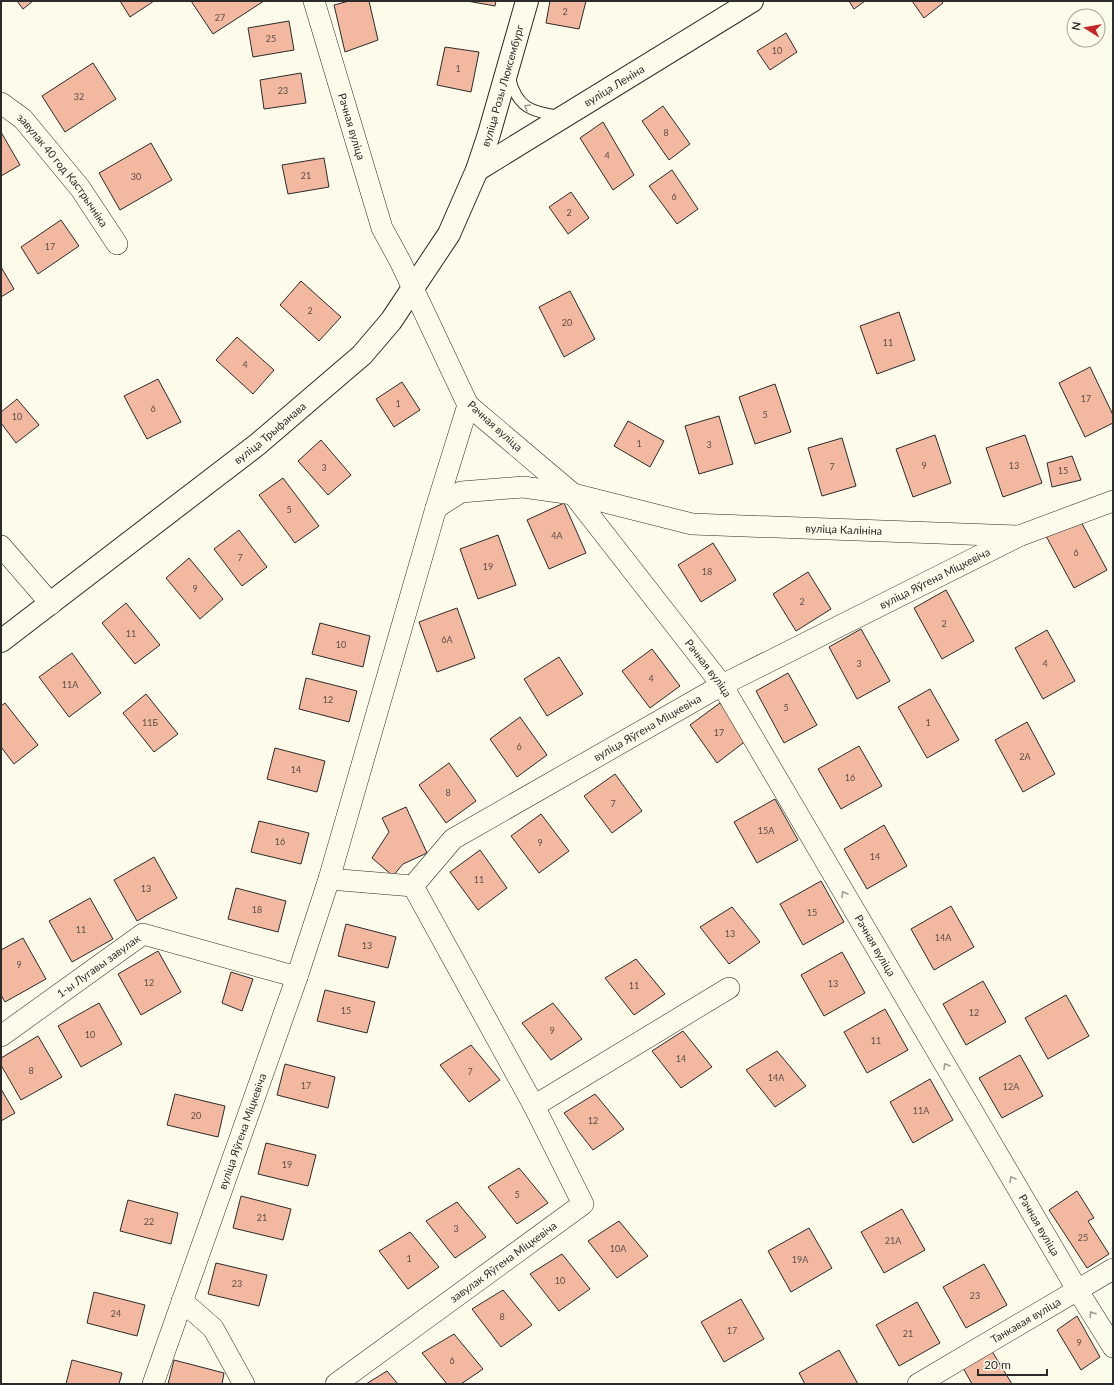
<svg xmlns="http://www.w3.org/2000/svg" width="1114" height="1385" viewBox="0 0 1114 1385" font-family="Lato,sans-serif">
  <style>
    .building { fill: #f2b8a0; stroke: #2b2b2b }
    .lines { fill: none; stroke-linecap: round; stroke-linejoin: round }
    .service-casing { stroke: #2b2b2b; stroke-width: 12 }
    .minor-casing { stroke: #2b2b2b; stroke-width: 22 }
    .tertiary-casing { stroke: #2b2b2b; stroke-width: 24 }
    .service { stroke: #fdfbea; stroke-width: 10 }
    .minor { stroke: #fdfbea; stroke-width: 21 }
    .tertiary { stroke: #fdfbea; stroke-width: 22 }
    .oneway { stroke: #9e9d94 }
    .labels { text-anchor: middle; stroke-width: 3; stroke-linejoin: round; paint-order: stroke }
    .number-label { font-size: 9px; fill: #5d4e48 }
    .street-label { font-size: 11px; fill: #2b2b2b; stroke: #fdfbea }
  </style>
  <rect width="100%" height="100%" fill="#fdfbea"/>
  <g class="building">
    <path d="M 17,1 L 33,1 L 23,9 Z"/>
    <path d="M 120,1 L 154,1 L 130,17 Z"/>
    <path d="M 191,1 L 264,1 L 213,34 Z"/>
    <path d="M 349,1 L 369,1 L 378,40 L 345,52 L 334,5 Z"/>
    <path d="M 467,1 L 496,1 L 495,6 Z"/>
    <path d="M 550,1 L 586,1 L 579,29 L 546,23 Z"/>
    <path d="M 849,1 L 865,1 L 854,9 Z"/>
    <path d="M 912,1 L 941,1 L 943,3 L 924,18 Z"/>
    <path d="M 289,21 L 294,50 L 253,57 L 248,28 Z"/>
    <path d="M 786,33 L 797,52 L 770,70 L 757,51 Z"/>
    <path d="M 445,47 L 479,52 L 471,92 L 437,85 Z"/>
    <path d="M 93,63 L 116,99 L 65,132 L 42,96 Z"/>
    <path d="M 301,73 L 306,103 L 264,109 L 260,80 Z"/>
    <path d="M 663,106 L 690,144 L 669,160 L 642,121 Z"/>
    <path d="M 603,122 L 634,175 L 613,190 L 580,138 Z"/>
    <path d="M 1,132 L 20,165 L 1,176 Z"/>
    <path d="M 151,143 L 172,180 L 120,210 L 99,173 Z"/>
    <path d="M 324,158 L 329,187 L 288,194 L 282,165 Z"/>
    <path d="M 672,170 L 698,209 L 677,224 L 649,186 Z"/>
    <path d="M 571,192 L 589,218 L 568,234 L 549,207 Z"/>
    <path d="M 61,220 L 79,246 L 38,274 L 21,247 Z"/>
    <path d="M 1,267 L 14,289 L 1,297 Z"/>
    <path d="M 301,281 L 341,317 L 319,341 L 280,305 Z"/>
    <path d="M 570,291 L 595,339 L 564,357 L 539,307 Z"/>
    <path d="M 899,312 L 915,360 L 877,374 L 860,326 Z"/>
    <path d="M 237,337 L 274,370 L 253,394 L 216,360 Z"/>
    <path d="M 1090,367 L 1113,415 L 1113,423 L 1085,437 L 1059,383 Z"/>
    <path d="M 158,379 L 181,422 L 147,439 L 124,396 Z"/>
    <path d="M 402,382 L 420,410 L 394,427 L 376,399 Z"/>
    <path d="M 775,384 L 791,432 L 755,444 L 739,397 Z"/>
    <path d="M 17,399 L 39,425 L 16,443 L 1,423 L 1,412 Z"/>
    <path d="M 719,416 L 733,464 L 699,474 L 685,426 Z"/>
    <path d="M 628,421 L 664,441 L 650,467 L 614,446 Z"/>
    <path d="M 935,435 L 951,483 L 913,497 L 896,449 Z"/>
    <path d="M 1025,435 L 1042,483 L 1003,497 L 986,448 Z"/>
    <path d="M 842,438 L 856,486 L 822,496 L 808,448 Z"/>
    <path d="M 321,440 L 351,475 L 328,495 L 298,461 Z"/>
    <path d="M 1072,456 L 1081,480 L 1052,487 L 1047,463 Z"/>
    <path d="M 283,478 L 319,526 L 295,543 L 259,495 Z"/>
    <path d="M 564,503 L 586,553 L 549,569 L 527,520 Z"/>
    <path d="M 1079,518 L 1107,570 L 1074,588 L 1046,536 Z"/>
    <path d="M 239,530 L 267,567 L 242,586 L 214,549 Z"/>
    <path d="M 498,535 L 516,585 L 478,599 L 460,549 Z"/>
    <path d="M 713,543 L 736,580 L 701,602 L 678,565 Z"/>
    <path d="M 189,558 L 223,599 L 200,619 L 166,578 Z"/>
    <path d="M 808,572 L 831,609 L 796,631 L 773,594 Z"/>
    <path d="M 946,590 L 974,641 L 942,659 L 914,608 Z"/>
    <path d="M 126,603 L 160,645 L 135,664 L 102,623 Z"/>
    <path d="M 457,608 L 475,658 L 437,672 L 419,622 Z"/>
    <path d="M 320,623 L 370,636 L 363,667 L 312,654 Z"/>
    <path d="M 861,629 L 890,681 L 857,699 L 829,647 Z"/>
    <path d="M 1047,630 L 1075,681 L 1043,699 L 1015,648 Z"/>
    <path d="M 652,649 L 680,686 L 650,708 L 622,671 Z"/>
    <path d="M 72,653 L 101,693 L 69,717 L 39,677 Z"/>
    <path d="M 559,657 L 583,694 L 547,716 L 524,679 Z"/>
    <path d="M 788,673 L 817,725 L 784,743 L 756,691 Z"/>
    <path d="M 306,678 L 357,691 L 349,722 L 299,709 Z"/>
    <path d="M 930,689 L 959,740 L 927,758 L 898,707 Z"/>
    <path d="M 146,694 L 178,734 L 154,752 L 123,713 Z"/>
    <path d="M 5,703 L 38,745 L 14,764 L 1,747 L 1,706 Z"/>
    <path d="M 720,703 L 747,740 L 717,763 L 690,725 Z"/>
    <path d="M 520,717 L 547,755 L 517,777 L 490,739 Z"/>
    <path d="M 1027,722 L 1055,774 L 1023,792 L 995,740 Z"/>
    <path d="M 859,746 L 882,786 L 841,809 L 818,769 Z"/>
    <path d="M 275,748 L 325,761 L 317,792 L 267,779 Z"/>
    <path d="M 449,763 L 476,801 L 446,823 L 419,785 Z"/>
    <path d="M 615,774 L 642,811 L 612,833 L 584,796 Z"/>
    <path d="M 775,799 L 798,840 L 757,863 L 734,822 Z"/>
    <path d="M 406,807 L 427,853 L 403,864 L 393,876 L 372,858 L 389,832 L 382,818 Z"/>
    <path d="M 541,814 L 569,851 L 539,873 L 511,836 Z"/>
    <path d="M 259,821 L 309,833 L 301,864 L 251,852 Z"/>
    <path d="M 884,825 L 907,866 L 867,889 L 844,849 Z"/>
    <path d="M 480,850 L 507,888 L 478,910 L 450,872 Z"/>
    <path d="M 154,857 L 177,898 L 137,921 L 114,880 Z"/>
    <path d="M 821,881 L 844,922 L 803,945 L 780,904 Z"/>
    <path d="M 236,888 L 286,901 L 278,932 L 228,919 Z"/>
    <path d="M 90,898 L 113,939 L 72,962 L 49,921 Z"/>
    <path d="M 951,906 L 974,947 L 934,970 L 911,929 Z"/>
    <path d="M 732,907 L 760,942 L 729,964 L 700,927 Z"/>
    <path d="M 346,924 L 396,937 L 388,968 L 338,956 Z"/>
    <path d="M 23,938 L 46,979 L 5,1002 L 1,995 L 1,950 Z"/>
    <path d="M 158,951 L 181,992 L 141,1015 L 118,974 Z"/>
    <path d="M 842,952 L 865,993 L 824,1016 L 801,975 Z"/>
    <path d="M 636,959 L 665,994 L 634,1015 L 605,978 Z"/>
    <path d="M 231,972 L 253,979 L 242,1011 L 222,1003 Z"/>
    <path d="M 983,981 L 1006,1022 L 966,1045 L 943,1004 Z"/>
    <path d="M 325,990 L 375,1002 L 367,1033 L 317,1021 Z"/>
    <path d="M 1066,995 L 1089,1036 L 1048,1059 L 1025,1018 Z"/>
    <path d="M 99,1003 L 122,1044 L 81,1067 L 58,1026 Z"/>
    <path d="M 553,1003 L 582,1039 L 551,1060 L 522,1023 Z"/>
    <path d="M 885,1009 L 908,1050 L 867,1073 L 844,1032 Z"/>
    <path d="M 683,1031 L 712,1067 L 681,1088 L 652,1051 Z"/>
    <path d="M 38,1036 L 62,1077 L 21,1100 L 1,1065 L 1,1058 Z"/>
    <path d="M 471,1045 L 500,1080 L 469,1102 L 440,1065 Z"/>
    <path d="M 777,1051 L 806,1086 L 775,1107 L 746,1070 Z"/>
    <path d="M 1020,1055 L 1043,1096 L 1002,1118 L 979,1078 Z"/>
    <path d="M 285,1064 L 335,1077 L 328,1108 L 277,1095 Z"/>
    <path d="M 930,1079 L 953,1120 L 913,1143 L 890,1102 Z"/>
    <path d="M 1,1089 L 15,1113 L 1,1121 Z"/>
    <path d="M 175,1094 L 225,1106 L 218,1137 L 167,1125 Z"/>
    <path d="M 595,1094 L 624,1129 L 593,1150 L 564,1113 Z"/>
    <path d="M 266,1143 L 316,1155 L 308,1186 L 258,1174 Z"/>
    <path d="M 519,1168 L 548,1203 L 517,1224 L 488,1187 Z"/>
    <path d="M 1077,1191 L 1094,1218 L 1088,1221 L 1109,1254 L 1087,1268 L 1049,1210 Z"/>
    <path d="M 241,1196 L 291,1209 L 283,1240 L 233,1228 Z"/>
    <path d="M 128,1200 L 178,1213 L 171,1244 L 120,1231 Z"/>
    <path d="M 457,1202 L 486,1237 L 455,1258 L 426,1221 Z"/>
    <path d="M 902,1209 L 925,1250 L 884,1273 L 861,1232 Z"/>
    <path d="M 619,1221 L 648,1256 L 617,1278 L 588,1241 Z"/>
    <path d="M 809,1228 L 832,1268 L 791,1292 L 768,1251 Z"/>
    <path d="M 410,1232 L 439,1267 L 408,1289 L 379,1251 Z"/>
    <path d="M 562,1254 L 590,1289 L 559,1311 L 530,1274 Z"/>
    <path d="M 216,1263 L 267,1275 L 259,1306 L 208,1294 Z"/>
    <path d="M 984,1264 L 1007,1305 L 966,1328 L 943,1287 Z"/>
    <path d="M 503,1290 L 532,1325 L 501,1347 L 472,1309 Z"/>
    <path d="M 94,1292 L 145,1305 L 137,1336 L 87,1323 Z"/>
    <path d="M 741,1299 L 764,1339 L 724,1362 L 701,1322 Z"/>
    <path d="M 917,1302 L 940,1343 L 899,1366 L 876,1325 Z"/>
    <path d="M 1077,1316 L 1100,1357 L 1081,1370 L 1057,1330 Z"/>
    <path d="M 454,1334 L 483,1369 L 461,1384 L 447,1384 L 422,1353 Z"/>
    <path d="M 990,1348 L 1012,1384 L 972,1384 L 962,1366 Z"/>
    <path d="M 839,1350 L 858,1384 L 805,1384 L 799,1373 Z"/>
    <path d="M 72,1360 L 122,1373 L 119,1384 L 66,1384 Z"/>
    <path d="M 174,1360 L 224,1373 L 222,1384 L 168,1384 Z"/>
    <path d="M 387,1371 L 398,1384 L 366,1384 Z"/>
  </g>
  <g class="lines">
    <defs>
      <path id="service" d="M 510,78 C 517,108 532,112 560,116"/>
      <g id="minor">
        <path id="s1" d="M 314,1 L 382,228 L 400,261 L 468,405 L 573,494 L 722,685 L 1078,1291 L 1113,1347"/>
        <path id="s2" d="M 1,103 L 23,119 L 80,188 L 117,244"/>
        <path id="s3" d="M 436,508 L 461,492 L 523,487 L 573,494 L 692,524 L 1019,536 L 1113,501"/>
        <path d="M 1,546 L 51,604"/>
        <path id="s4" d="M 329,879 L 413,886 L 453,839 L 722,685 L 1019,536"/>
        <path id="s5" d="M 1,1036 L 143,934 L 297,977"/>
        <path d="M 534,1106 L 729,988"/>
        <path d="M 182,1301 L 213,1328 L 244,1384"/>
        <path id="s6" d="M 153,1384 L 297,977 L 329,879 L 436,508 L 468,405"/>
        <path id="s7" d="M 336,1384 L 583,1204 L 534,1106 L 413,886"/>
        <path id="s8" d="M 918,1384 L 1113,1269"/>
      </g>
      <g id="tertiary">
        <path id="s9" d="M 477,170 L 752,1"/>
        <path id="s10" d="M 1,641 L 258,444 L 362,355 L 391,321 L 449,234 L 477,170 L 489,134 L 527,1"/>
      </g>
    </defs>
    <use href="#service" class="service-casing"/>
    <use href="#minor" class="minor-casing"/>
    <use href="#tertiary" class="tertiary-casing"/>
    <use href="#service" class="service"/>
    <use href="#minor" class="minor"/>
    <use href="#tertiary" class="tertiary"/>
  </g>
  <defs><path id="oneway-chevron" d="M-2-3.5L2.5 0L-2 3.5" fill="none" stroke-width="1.6" stroke-linecap="round" stroke-linejoin="round"/></defs>
  <g class="oneway">
    <use href="#oneway-chevron" transform="translate(527 107) rotate(-149)"/>
    <use href="#oneway-chevron" transform="translate(844 894) rotate(-120)"/>
    <use href="#oneway-chevron" transform="translate(946 1066) rotate(-120)"/>
    <use href="#oneway-chevron" transform="translate(1012 1179) rotate(-120)"/>
    <use href="#oneway-chevron" transform="translate(1092 1314) rotate(-122)"/>
  </g>
  <g class="labels">
    <g class="number-label">
      <text x="565" y="15">2</text>
      <text x="220" y="21">27</text>
      <text x="271" y="42">25</text>
      <text x="777" y="54">10</text>
      <text x="458" y="72">1</text>
      <text x="283" y="94">23</text>
      <text x="79" y="100">32</text>
      <text x="666" y="136">8</text>
      <text x="607" y="159">4</text>
      <text x="306" y="179">21</text>
      <text x="136" y="180">30</text>
      <text x="674" y="200">6</text>
      <text x="569" y="216">2</text>
      <text x="50" y="250">17</text>
      <text x="310" y="314">2</text>
      <text x="567" y="326">20</text>
      <text x="888" y="346">11</text>
      <text x="245" y="368">4</text>
      <text x="1086" y="402">17</text>
      <text x="398" y="407">1</text>
      <text x="153" y="412">6</text>
      <text x="765" y="418">5</text>
      <text x="17" y="420">10</text>
      <text x="639" y="447">1</text>
      <text x="709" y="448">3</text>
      <text x="924" y="469">9</text>
      <text x="1014" y="469">13</text>
      <text x="832" y="470">7</text>
      <text x="324" y="471">3</text>
      <text x="1063" y="474">15</text>
      <text x="289" y="513">5</text>
      <text x="557" y="539">4А</text>
      <text x="1076" y="556">6</text>
      <text x="240" y="561">7</text>
      <text x="488" y="570">19</text>
      <text x="707" y="575">18</text>
      <text x="195" y="592">9</text>
      <text x="802" y="605">2</text>
      <text x="944" y="627">2</text>
      <text x="131" y="637">11</text>
      <text x="447" y="643">6А</text>
      <text x="341" y="648">10</text>
      <text x="859" y="667">3</text>
      <text x="1045" y="667">4</text>
      <text x="651" y="682">4</text>
      <text x="70" y="688">11А</text>
      <text x="328" y="703">12</text>
      <text x="786" y="711">5</text>
      <text x="150" y="726">11Б</text>
      <text x="928" y="726">1</text>
      <text x="719" y="736">17</text>
      <text x="519" y="750">6</text>
      <text x="1025" y="760">2А</text>
      <text x="296" y="773">14</text>
      <text x="850" y="781">16</text>
      <text x="448" y="796">8</text>
      <text x="613" y="807">7</text>
      <text x="766" y="834">15А</text>
      <text x="280" y="845">16</text>
      <text x="540" y="846">9</text>
      <text x="875" y="860">14</text>
      <text x="479" y="883">11</text>
      <text x="146" y="892">13</text>
      <text x="257" y="913">18</text>
      <text x="812" y="916">15</text>
      <text x="81" y="933">11</text>
      <text x="730" y="937">13</text>
      <text x="943" y="941">14А</text>
      <text x="367" y="949">13</text>
      <text x="19" y="968">9</text>
      <text x="149" y="986">12</text>
      <text x="833" y="987">13</text>
      <text x="634" y="989">11</text>
      <text x="346" y="1014">15</text>
      <text x="974" y="1016">12</text>
      <text x="552" y="1034">9</text>
      <text x="90" y="1038">10</text>
      <text x="876" y="1044">11</text>
      <text x="681" y="1062">14</text>
      <text x="31" y="1074">8</text>
      <text x="470" y="1075">7</text>
      <text x="776" y="1081">14А</text>
      <text x="306" y="1089">17</text>
      <text x="1011" y="1090">12А</text>
      <text x="921" y="1114">11А</text>
      <text x="196" y="1119">20</text>
      <text x="593" y="1124">12</text>
      <text x="287" y="1168">19</text>
      <text x="517" y="1198">5</text>
      <text x="262" y="1221">21</text>
      <text x="149" y="1225">22</text>
      <text x="456" y="1232">3</text>
      <text x="1083" y="1241">25</text>
      <text x="893" y="1244">21А</text>
      <text x="618" y="1252">10А</text>
      <text x="409" y="1262">1</text>
      <text x="800" y="1263">19А</text>
      <text x="560" y="1284">10</text>
      <text x="237" y="1287">23</text>
      <text x="975" y="1299">23</text>
      <text x="116" y="1317">24</text>
      <text x="502" y="1320">8</text>
      <text x="732" y="1334">17</text>
      <text x="908" y="1337">21</text>
      <text x="1079" y="1346">9</text>
      <text x="452" y="1364">6</text>
    </g>
    <g class="street-label">
      <text dy="4" stroke="none"><textPath href="#s10" startOffset="768">вуліца Розы Люксембург</textPath></text>
      <text dy="4" stroke="none"><textPath href="#s9" startOffset="161">вуліца Леніна</textPath></text>
      <text dy="4" stroke="none"><textPath href="#s1" startOffset="131">Рачная вуліца</textPath></text>
      <text dy="4" stroke="none"><textPath href="#s2" startOffset="92">завулак 40 год Кастрычніка</textPath></text>
      <text transform="translate(495 426) rotate(42)" y="4">Рачная вуліца</text>
      <text dy="4" stroke="none"><textPath href="#s10" startOffset="340">вуліца Трыфанава</textPath></text>
      <text dy="4" stroke="none"><textPath href="#s3" startOffset="417">вуліца Калініна</textPath></text>
      <text dy="4" stroke="none"><textPath href="#s4" startOffset="694">вуліца Яўгена Міцкевіча</textPath></text>
      <text dy="4" stroke="none"><textPath href="#s1" startOffset="792">Рачная вуліца</textPath></text>
      <text dy="4" stroke="none"><textPath href="#s4" startOffset="370">вуліца Яўгена Міцкевіча</textPath></text>
      <text dy="4" stroke="none"><textPath href="#s1" startOffset="1116">Рачная вуліца</textPath></text>
      <text dy="4" stroke="none"><textPath href="#s5" startOffset="120">1-ы Лугавы завулак</textPath></text>
      <text dy="4" stroke="none"><textPath href="#s6" startOffset="268">вуліца Яўгена Міцкевіча</textPath></text>
      <text dy="4" stroke="none"><textPath href="#s1" startOffset="1440">Рачная вуліца</textPath></text>
      <text dy="4" stroke="none"><textPath href="#s7" startOffset="207">завулак Яўгена Міцкевіча</textPath></text>
      <text dy="4" stroke="none"><textPath href="#s8" startOffset="125">Танкавая вуліца</textPath></text>
    </g>
  </g>
  <rect width="1114" height="1385" fill="none" stroke="#2b2b2b" stroke-width="4"/>
  <g transform="translate(1086 28) rotate(281)"><circle r="19" fill="#fdfbea" stroke="#a9a89e"/>
  <path d="M0-3L7 15L0 10L-7 15Z" fill="#c62828"/>
  <text y="-6" font-size="11" font-weight="bold" text-anchor="middle" fill="#2b2b2b">N</text>
  </g>
  <path d="M978 1369v6h69v-6" fill="none" stroke="#2b2b2b" stroke-width="2"/>
  <text x="984" y="1369" font-size="12" fill="#2b2b2b" stroke="#fdfbea" stroke-width="3" paint-order="stroke">20 m</text>
</svg>
